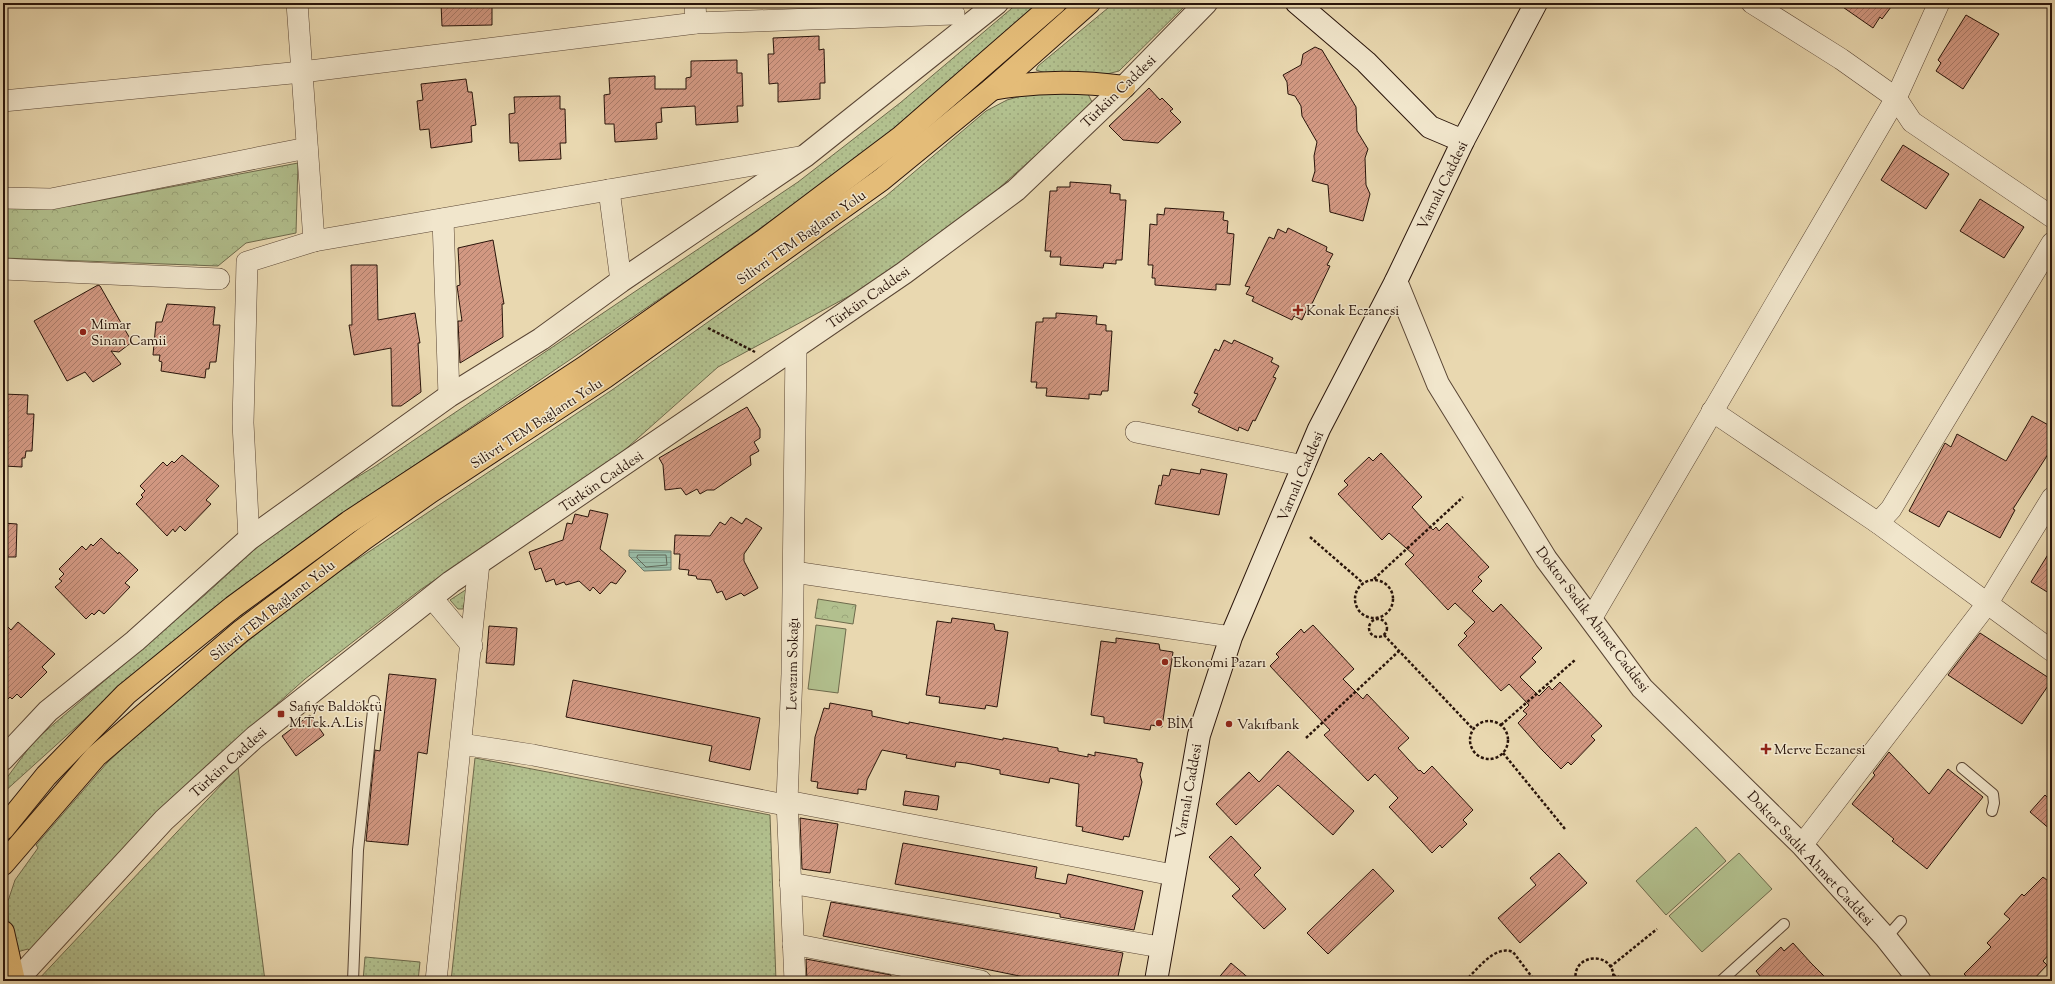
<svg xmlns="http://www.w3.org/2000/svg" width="2055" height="984" viewBox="0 0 2055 984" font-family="'Sorts Mill Goudy',serif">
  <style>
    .grass { fill: url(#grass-dots); stroke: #6e6a4c }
    .park { fill: url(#park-crowns); stroke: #6e6a4c }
    .pitch { fill: #b2c08e; stroke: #6e6a4c }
    .water { fill: url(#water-rules); stroke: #6c7868 }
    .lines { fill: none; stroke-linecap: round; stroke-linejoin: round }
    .shore { stroke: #616858; stroke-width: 1 }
    .building { fill: url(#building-hatch); stroke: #29140a }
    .service-casing { stroke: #594534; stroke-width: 12 }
    .minor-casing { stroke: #594534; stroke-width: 22 }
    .tertiary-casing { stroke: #594534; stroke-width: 24 }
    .secondary-casing { stroke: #29140a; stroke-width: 24 }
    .trunk-casing { stroke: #29140a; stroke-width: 24 }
    .path { stroke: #29140a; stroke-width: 2.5; stroke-dasharray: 3 2; stroke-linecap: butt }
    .service { stroke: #f1e6cc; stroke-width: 10 }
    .minor { stroke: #f1e6cc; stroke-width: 21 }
    .tertiary { stroke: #f1e6cc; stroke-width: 22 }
    .secondary { stroke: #f1e6cc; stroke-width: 22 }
    .trunk { stroke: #e4bc78; stroke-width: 22 }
    .poi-dot { fill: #8f2418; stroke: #f1e6cc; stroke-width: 1.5 }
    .labels { text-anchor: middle; stroke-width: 3; stroke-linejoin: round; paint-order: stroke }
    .street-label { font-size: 14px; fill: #29140a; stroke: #f1e6cc }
    .poi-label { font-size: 14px; fill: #29140a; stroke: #f1e6cc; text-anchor: start }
  </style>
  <defs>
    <pattern id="grass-dots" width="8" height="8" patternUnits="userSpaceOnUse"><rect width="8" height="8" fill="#b2c08e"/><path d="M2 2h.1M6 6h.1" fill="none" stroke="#99a479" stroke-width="1.8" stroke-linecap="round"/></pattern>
    <pattern id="park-crowns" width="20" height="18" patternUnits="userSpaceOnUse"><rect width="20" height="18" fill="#b2c08e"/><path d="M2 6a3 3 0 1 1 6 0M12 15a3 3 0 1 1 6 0" fill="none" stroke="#99a479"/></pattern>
    <pattern id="water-rules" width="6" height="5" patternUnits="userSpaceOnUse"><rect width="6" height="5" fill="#99bba6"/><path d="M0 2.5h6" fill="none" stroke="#84a08e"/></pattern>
    <pattern id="building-hatch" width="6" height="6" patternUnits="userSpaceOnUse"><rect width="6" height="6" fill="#d29882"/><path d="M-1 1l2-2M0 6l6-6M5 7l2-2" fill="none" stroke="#aa7b69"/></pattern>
  </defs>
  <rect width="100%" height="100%" fill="#e9d8b0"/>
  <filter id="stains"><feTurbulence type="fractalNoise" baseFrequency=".005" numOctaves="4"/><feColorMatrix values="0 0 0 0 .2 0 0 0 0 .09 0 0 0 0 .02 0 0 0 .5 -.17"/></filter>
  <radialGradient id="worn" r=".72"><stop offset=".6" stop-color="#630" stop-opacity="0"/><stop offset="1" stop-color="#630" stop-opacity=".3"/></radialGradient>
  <g class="grass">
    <path d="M 1018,3 L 1041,3 L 874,147 L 689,279 L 400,475 L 276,561 L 229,598 L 96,709 L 3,793 L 3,783 L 34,741 L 205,595 L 254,550 L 309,506 L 374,467 L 798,182 L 900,103 Z"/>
    <path d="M 1114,3 L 1188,3 L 1119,71 L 1099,76 L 1049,74 L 1036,70 L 1038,66 Z"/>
    <path d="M 1059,91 L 1088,94 L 1093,104 L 949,233 L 890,274 L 718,367 L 611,462 L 420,590 L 305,679 L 211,763 L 31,952 L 28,949 L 17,952 L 9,937 L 8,901 L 15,880 L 38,848 L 36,845 L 107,763 L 159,714 L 269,624 L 343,569 L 612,390 L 886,196 L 986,111 L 1007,100 L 1032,93 Z"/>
    <path d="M 467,589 L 463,609 L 458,609 L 450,600 Z"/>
    <path d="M 475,758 L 770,815 L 776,981 L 451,981 Z"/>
    <path d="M 238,767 L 265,981 L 37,981 Z"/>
    <path d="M 365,957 L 420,962 L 418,981 L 363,981 Z"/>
  </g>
  <g class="park">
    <path d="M 298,163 L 296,233 L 246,243 L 218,266 L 3,258 L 3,207 L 70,206 Z"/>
    <path d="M 818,599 L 856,605 L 853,624 L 815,618 Z"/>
  </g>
  <g class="pitch">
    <path d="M 816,625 L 846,629 L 838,693 L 808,689 Z"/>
    <path d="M 1696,827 L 1726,861 L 1666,915 L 1636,881 Z"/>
    <path d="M 1739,853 L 1772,889 L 1702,952 L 1669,916 Z"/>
  </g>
  <path class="water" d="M 629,550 L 671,551 L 671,570 L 644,571 L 629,556 Z"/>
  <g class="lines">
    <path class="shore" d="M 638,555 L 666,555 L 667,565 L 646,567 L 637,558 Z"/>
  </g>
  <g class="building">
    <path d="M 441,3 L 492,3 L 492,25 L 442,26 Z"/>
    <path d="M 1837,3 L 1894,3 L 1882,19 L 1880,17 L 1873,28 Z"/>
    <path d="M 1966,15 L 1999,34 L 1963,89 L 1936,71 L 1941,63 L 1938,60 Z"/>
    <path d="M 819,36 L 819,50 L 824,49 L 825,83 L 820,83 L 820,99 L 778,102 L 778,83 L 769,84 L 768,54 L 774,54 L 773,38 Z"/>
    <path d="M 1315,47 L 1322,50 L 1356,107 L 1357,131 L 1368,149 L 1365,158 L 1366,185 L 1370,194 L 1363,221 L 1330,212 L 1328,185 L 1312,181 L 1315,171 L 1314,156 L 1317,142 L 1302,116 L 1301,106 L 1295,96 L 1288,94 L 1287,82 L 1283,75 L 1301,65 L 1303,54 Z"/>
    <path d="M 737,60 L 737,73 L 742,73 L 743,106 L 737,106 L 738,122 L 696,125 L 695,106 L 661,108 L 662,122 L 656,123 L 657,139 L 615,142 L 614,124 L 605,124 L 604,95 L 610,94 L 609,78 L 655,76 L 655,89 L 686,89 L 686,78 L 691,77 L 691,61 Z"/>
    <path d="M 466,79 L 468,92 L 472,92 L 476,125 L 471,126 L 472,142 L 431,148 L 429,129 L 420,130 L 417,101 L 423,100 L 421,84 Z"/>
    <path d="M 1149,88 L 1160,100 L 1162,98 L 1173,109 L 1170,111 L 1181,122 L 1158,143 L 1123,140 L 1109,126 Z"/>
    <path d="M 560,96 L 560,109 L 565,109 L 566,143 L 560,143 L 561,159 L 519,161 L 518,143 L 510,143 L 509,114 L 515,113 L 514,97 Z"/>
    <path d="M 1903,145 L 1949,174 L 1926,209 L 1881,180 Z"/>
    <path d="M 1070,182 L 1111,185 L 1110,193 L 1120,194 L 1120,200 L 1126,200 L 1122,260 L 1116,260 L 1116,264 L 1104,263 L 1103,268 L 1060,265 L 1061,257 L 1050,257 L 1051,251 L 1045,251 L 1050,191 L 1057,191 L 1057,187 L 1070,187 Z"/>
    <path d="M 1980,199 L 2024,227 L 2004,258 L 1960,231 Z"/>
    <path d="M 1165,208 L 1224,212 L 1223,220 L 1228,221 L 1227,233 L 1234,234 L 1230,285 L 1216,284 L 1216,290 L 1155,285 L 1155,278 L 1152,278 L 1153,265 L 1148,265 L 1150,224 L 1157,225 L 1157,214 L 1164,215 Z"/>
    <path d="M 1288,228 L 1327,247 L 1326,251 L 1333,254 L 1327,265 L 1330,266 L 1309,310 L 1307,309 L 1302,320 L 1294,316 L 1292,320 L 1252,301 L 1254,297 L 1246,294 L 1250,287 L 1245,286 L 1269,237 L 1274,239 L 1278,229 L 1286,233 Z"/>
    <path d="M 493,240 L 504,304 L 502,304 L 503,337 L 460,363 L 458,321 L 462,321 L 457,286 L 460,285 L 458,248 Z"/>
    <path d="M 351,265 L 377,265 L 378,320 L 415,313 L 420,343 L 418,343 L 421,392 L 401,406 L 392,406 L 391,348 L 354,355 L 349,325 L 352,325 Z"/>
    <path d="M 98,285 L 100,286 L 132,342 L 119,352 L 111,351 L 121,364 L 93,382 L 85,372 L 67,381 L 34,321 Z"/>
    <path d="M 167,304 L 215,307 L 213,325 L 220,325 L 216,362 L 210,362 L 209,369 L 206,369 L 205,378 L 161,371 L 162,362 L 159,361 L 160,355 L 153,355 L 156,322 L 162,322 Z"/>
    <path d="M 1056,313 L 1097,316 L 1096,324 L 1106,325 L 1106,331 L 1112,331 L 1108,391 L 1102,391 L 1101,395 L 1089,394 L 1089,399 L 1046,396 L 1047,388 L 1036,388 L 1037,382 L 1031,382 L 1036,322 L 1043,322 L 1043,318 L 1056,318 Z"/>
    <path d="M 1224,340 L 1232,344 L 1234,340 L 1273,358 L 1271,362 L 1279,366 L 1273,377 L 1276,378 L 1255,421 L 1253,420 L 1248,431 L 1239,427 L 1238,431 L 1198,412 L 1200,409 L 1192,405 L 1198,394 L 1194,393 L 1215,349 L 1219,351 Z"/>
    <path d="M 3,394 L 28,395 L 27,414 L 34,414 L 32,451 L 26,451 L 25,458 L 22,458 L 22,467 L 4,466 Z"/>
    <path d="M 747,407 L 760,429 L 760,438 L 754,442 L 759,451 L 750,456 L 751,465 L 714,490 L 707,490 L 700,494 L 697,489 L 686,495 L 681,488 L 665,490 L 663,465 L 659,458 Z"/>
    <path d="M 2032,416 L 2052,427 L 2052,448 L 2013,509 L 2015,510 L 2000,538 L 1948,511 L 1939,527 L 1909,511 L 1945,443 L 1951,447 L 1957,434 L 2006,461 Z"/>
    <path d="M 1381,453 L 1422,497 L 1412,507 L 1433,530 L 1436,527 L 1439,531 L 1447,523 L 1489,567 L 1478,577 L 1482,581 L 1472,591 L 1493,612 L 1501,604 L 1542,648 L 1532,658 L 1536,662 L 1520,677 L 1539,696 L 1549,686 L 1552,690 L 1560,682 L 1602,726 L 1591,736 L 1595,740 L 1571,765 L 1568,762 L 1561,769 L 1541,749 L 1518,723 L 1527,714 L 1523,711 L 1529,705 L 1509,684 L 1501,691 L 1458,645 L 1467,636 L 1464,633 L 1475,622 L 1455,603 L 1448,610 L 1405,564 L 1414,555 L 1389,533 L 1382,540 L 1338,494 L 1348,485 L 1344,481 L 1369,457 L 1373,461 Z"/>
    <path d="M 182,455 L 219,486 L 206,500 L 211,504 L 185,531 L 180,526 L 175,532 L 173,529 L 167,536 L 136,504 L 143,497 L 141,495 L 145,491 L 140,486 L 163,462 L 167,466 L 172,461 L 174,463 Z"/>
    <path d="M 1171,469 L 1200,474 L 1201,469 L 1227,474 L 1219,515 L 1155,504 L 1159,485 L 1161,486 L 1163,475 L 1169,476 Z"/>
    <path d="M 590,510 L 608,514 L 600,549 L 626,571 L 616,584 L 611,582 L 600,594 L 593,587 L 590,591 L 579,581 L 566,585 L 564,582 L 556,585 L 554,579 L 546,582 L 541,568 L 535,570 L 529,552 L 563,540 L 567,523 L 572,524 L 575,514 L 588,517 Z"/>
    <path d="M 731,517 L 742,524 L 746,518 L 762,528 L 744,554 L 744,561 L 758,588 L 744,596 L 741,593 L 726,600 L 722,591 L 717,593 L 711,580 L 697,579 L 696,576 L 688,575 L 689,570 L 679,569 L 680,554 L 674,554 L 675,535 L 710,536 L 720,522 L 725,525 Z"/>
    <path d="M 3,523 L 17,524 L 16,557 L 3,557 Z"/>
    <path d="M 101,538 L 118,554 L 119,552 L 138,570 L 125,583 L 130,587 L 104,614 L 99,610 L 94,615 L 92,613 L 86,619 L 55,587 L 62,581 L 59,579 L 64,574 L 59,569 L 82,546 L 86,550 L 91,544 L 93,546 Z"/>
    <path d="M 2052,548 L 2052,595 L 2031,582 Z"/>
    <path d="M 952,618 L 994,624 L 995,630 L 1008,632 L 997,707 L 986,705 L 985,709 L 939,703 L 940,697 L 926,695 L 937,621 L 951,623 Z"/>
    <path d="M 3,622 L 11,630 L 18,622 L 55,654 L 42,667 L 47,672 L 21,698 L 17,694 L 12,699 L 10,697 L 3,704 Z"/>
    <path d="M 1313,625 L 1354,669 L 1343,679 L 1363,699 L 1367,694 L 1409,738 L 1398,748 L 1419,771 L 1420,770 L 1424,774 L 1432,766 L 1473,810 L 1463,820 L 1467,824 L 1442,848 L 1440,845 L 1432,853 L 1413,832 L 1389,807 L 1398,798 L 1375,774 L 1368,781 L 1324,735 L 1330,730 L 1270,666 L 1279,657 L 1276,654 L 1301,629 L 1304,633 Z"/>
    <path d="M 489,626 L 517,628 L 514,665 L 486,663 Z"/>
    <path d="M 1980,633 L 2052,680 L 2022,724 L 1948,675 Z"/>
    <path d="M 1116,638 L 1159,644 L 1160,650 L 1173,652 L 1162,727 L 1151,725 L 1150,730 L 1104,723 L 1104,717 L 1091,715 L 1101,641 L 1116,643 Z"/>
    <path d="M 389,674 L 436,679 L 427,754 L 418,752 L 408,845 L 366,841 L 375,750 L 380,751 Z"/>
    <path d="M 573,680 L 760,718 L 750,770 L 709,761 L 712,746 L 566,717 Z"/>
    <path d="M 830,703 L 872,711 L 872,716 L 909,724 L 909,722 L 1003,740 L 1003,738 L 1058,748 L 1058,751 L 1088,757 L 1088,754 L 1095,756 L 1095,752 L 1137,759 L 1137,762 L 1143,763 L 1140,775 L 1142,782 L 1129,837 L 1124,836 L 1123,840 L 1082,831 L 1083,827 L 1076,826 L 1079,784 L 1050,778 L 1049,783 L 1000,774 L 1000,770 L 966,763 L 956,762 L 955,767 L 906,758 L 907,755 L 882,750 L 867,780 L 866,790 L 858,789 L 858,794 L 817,788 L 818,782 L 811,781 L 815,737 L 824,708 L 829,709 Z"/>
    <path d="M 310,715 L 324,735 L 296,756 L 282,736 Z"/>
    <path d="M 1288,751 L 1354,811 L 1333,835 L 1278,785 L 1236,825 L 1216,804 L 1249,772 L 1259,782 Z"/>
    <path d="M 1889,752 L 1929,794 L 1948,769 L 1983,797 L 1927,869 L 1892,841 L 1894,839 L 1852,804 L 1875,775 L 1873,773 Z"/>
    <path d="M 905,791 L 939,796 L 937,810 L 903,805 Z"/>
    <path d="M 2045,795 L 2052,802 L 2052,831 L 2030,812 Z"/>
    <path d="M 800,818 L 838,824 L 830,873 L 802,869 Z"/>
    <path d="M 1231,836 L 1261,868 L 1254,875 L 1286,909 L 1264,929 L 1232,896 L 1240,889 L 1209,857 Z"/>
    <path d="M 903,843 L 1037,867 L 1035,878 L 1066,884 L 1068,874 L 1143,891 L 1134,930 L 1060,917 L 1060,914 L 895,884 Z"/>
    <path d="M 1559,853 L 1587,883 L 1520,943 L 1498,918 L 1536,885 L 1530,878 Z"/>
    <path d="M 1373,869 L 1394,891 L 1328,954 L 1307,933 Z"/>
    <path d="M 2043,877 L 2052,884 L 2052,951 L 2043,961 L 2047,965 L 2032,981 L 1971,981 L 1964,974 L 1991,947 L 1987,943 L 2010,919 L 2004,914 L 2022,894 L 2024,896 Z"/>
    <path d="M 831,902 L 1123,953 L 1117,981 L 1044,981 L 823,936 Z"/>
    <path d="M 1793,943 L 1811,963 L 1829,981 L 1764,981 L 1756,971 L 1781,947 L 1784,951 Z"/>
    <path d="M 806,959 L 891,975 L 890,981 L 807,981 Z"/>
    <path d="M 1231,963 L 1252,981 L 1216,981 Z"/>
  </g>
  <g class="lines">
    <defs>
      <g id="service">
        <path d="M 1962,768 L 1993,794 L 1994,803 L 1992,811"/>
        <path d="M 1886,938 L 1901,921"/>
        <path d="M 353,981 L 358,850 L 374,701"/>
        <path d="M 1721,981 L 1784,924"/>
      </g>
      <g id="minor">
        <path d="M 297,3 L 314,241"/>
        <path d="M 695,3 L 696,23"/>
        <path d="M 1752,3 L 1841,59 L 1896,98 L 1912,122 L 2052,217"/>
        <path d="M 3,101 L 302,72 L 696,23 L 954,14"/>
        <path d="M 609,190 L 621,281"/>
        <path d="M 3,198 L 51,199 L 307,148"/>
        <path d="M 443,219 L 449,396"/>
        <path d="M 3,269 L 219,279"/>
        <path d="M 1712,411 L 1878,523 L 2052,651"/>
        <path d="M 1136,432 L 1304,466"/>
        <path d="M 1878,523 L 1891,509 L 2052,243"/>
        <path d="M 249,539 L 243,423 L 247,262 L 314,241 L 805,156"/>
        <path d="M 794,572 L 1231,637"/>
        <path d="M 432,598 L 472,646"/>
        <path d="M 1591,619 L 1896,98 L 1939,3"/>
        <path d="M 461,744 L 533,755 L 785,805"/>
        <path d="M 787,801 L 1173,875"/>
        <path d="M 1802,845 L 1987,604 L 2052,498"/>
        <path d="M 790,883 L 1160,947"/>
        <path d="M 793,944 L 981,981"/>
        <path d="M 436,981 L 479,563"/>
        <path d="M 795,981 L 787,801 L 792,674 L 796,348"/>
      </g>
      <g id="tertiary">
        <path d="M 1396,281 L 1438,384 L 1546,559 L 1642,688 L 1802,845 L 1886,938 L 1920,981"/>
        <path d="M 3,759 L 48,711 L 135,641 L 249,539 L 449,396 L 541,339 L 621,281 L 805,156 L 997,3"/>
        <path d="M 16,981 L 164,820 L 255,737 L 451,582 L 904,273 L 1016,190 L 1124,87 L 1206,3"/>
      </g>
      <g id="secondary">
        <path d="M 1297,3 L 1366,62 L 1430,127 L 1463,141"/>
        <path d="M 1156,981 L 1199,735 L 1231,637 L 1319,429 L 1396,281 L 1463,141 L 1536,3"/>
      </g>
      <g id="trunk">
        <path d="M 992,89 C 1036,81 1080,81 1124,87"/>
        <path d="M 3,829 L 46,776 L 126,694 L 233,607 L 349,522 L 585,367 L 763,241 L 901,137 L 1055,3"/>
        <path d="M 3,864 L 96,756 L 240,632 L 365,538 L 430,492 L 605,377 L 881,180 L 992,89 L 1089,3"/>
        <path d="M 3,932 L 14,981"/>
      </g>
    </defs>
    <use href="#service" class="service-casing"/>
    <use href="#minor" class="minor-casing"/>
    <use href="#tertiary" class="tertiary-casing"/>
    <use href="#secondary" class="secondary-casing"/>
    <use href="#trunk" class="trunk-casing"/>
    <g class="path">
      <path d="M 708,328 L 755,352"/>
      <path d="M 1310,537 L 1363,583"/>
      <path d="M 1374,579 L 1463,497"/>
      <circle cx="1374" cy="599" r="19"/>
      <circle cx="1378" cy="628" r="9"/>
      <path d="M 1384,635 L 1473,729"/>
      <circle cx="1489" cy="740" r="19"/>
      <path d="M 1501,725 L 1575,660"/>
      <path d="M 1306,738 L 1399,651"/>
      <path d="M 1503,753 L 1565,829"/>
      <path d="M 1610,967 L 1657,929"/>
      <path d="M 1613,975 L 1629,981"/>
      <path d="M 1465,981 C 1477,970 1495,944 1513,952 L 1535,981"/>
      <path d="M 1576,981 C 1570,952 1618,950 1613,981"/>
      <path d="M 1634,981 L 1640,978 L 1649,981"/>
    </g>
    <use href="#service" class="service"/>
    <use href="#minor" class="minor"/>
    <use href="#tertiary" class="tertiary"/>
    <use href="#secondary" class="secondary"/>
    <use href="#trunk" class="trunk"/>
  </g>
  <g class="poi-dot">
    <path d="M1296 304h4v4h4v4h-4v4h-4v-4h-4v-4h4z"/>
    <circle cx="83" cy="332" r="4"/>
    <circle cx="1165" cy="662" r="4"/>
    <rect x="277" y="710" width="8" height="8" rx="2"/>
    <circle cx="1159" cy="723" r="4"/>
    <circle cx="1229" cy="724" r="4"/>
    <path d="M1764 743h4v4h4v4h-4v4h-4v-4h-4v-4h4z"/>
  </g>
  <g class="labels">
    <g class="street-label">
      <text transform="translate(1118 91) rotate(-44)" y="5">Türkün Caddesi</text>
      <text transform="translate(1442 185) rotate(-64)" y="5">Varnalı Caddesi</text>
      <text transform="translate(801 237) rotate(-35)" y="5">Silivri TEM Bağlantı Yolu</text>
      <text transform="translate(868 297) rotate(-35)" y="5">Türkün Caddesi</text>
      <text transform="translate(536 423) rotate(-33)" y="5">Silivri TEM Bağlantı Yolu</text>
      <text transform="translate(1300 476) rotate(-67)" y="5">Varnalı Caddesi</text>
      <text transform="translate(601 481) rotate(-34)" y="5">Türkün Caddesi</text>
      <text transform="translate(272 610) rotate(-38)" y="5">Silivri TEM Bağlantı Yolu</text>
      <text transform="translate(1593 619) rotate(53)" y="5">Doktor Sadık Ahmet Caddesi</text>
      <text transform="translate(792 664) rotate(-89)" y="5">Levazım Sokağı</text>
      <text transform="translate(228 762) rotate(-42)" y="5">Türkün Caddesi</text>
      <text transform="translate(1188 791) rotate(-80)" y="5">Varnalı Caddesi</text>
      <text transform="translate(1811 858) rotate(47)" y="5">Doktor Sadık Ahmet Caddesi</text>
    </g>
    <g class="poi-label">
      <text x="1306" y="315">Konak Eczanesi</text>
      <text x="91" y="329">Mimar<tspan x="91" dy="16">Sinan Camii</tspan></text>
      <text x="1173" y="667">Ekonomi Pazarı</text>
      <text x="289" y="711">Safiye Baldöktü<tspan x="289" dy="16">M.Tek.A.Lis</tspan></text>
      <text x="1167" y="728">BİM</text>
      <text x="1237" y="729">Vakıfbank</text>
      <text x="1774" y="754">Merve Eczanesi</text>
    </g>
  </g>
  <rect width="2055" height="984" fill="none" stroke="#e9d8b0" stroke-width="16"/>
  <rect x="4" y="4" width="2047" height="976" fill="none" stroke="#29140a" stroke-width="2"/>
  <rect x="8" y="8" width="2039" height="968" fill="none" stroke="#29140a"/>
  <rect width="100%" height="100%" filter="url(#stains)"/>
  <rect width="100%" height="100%" fill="url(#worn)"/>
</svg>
